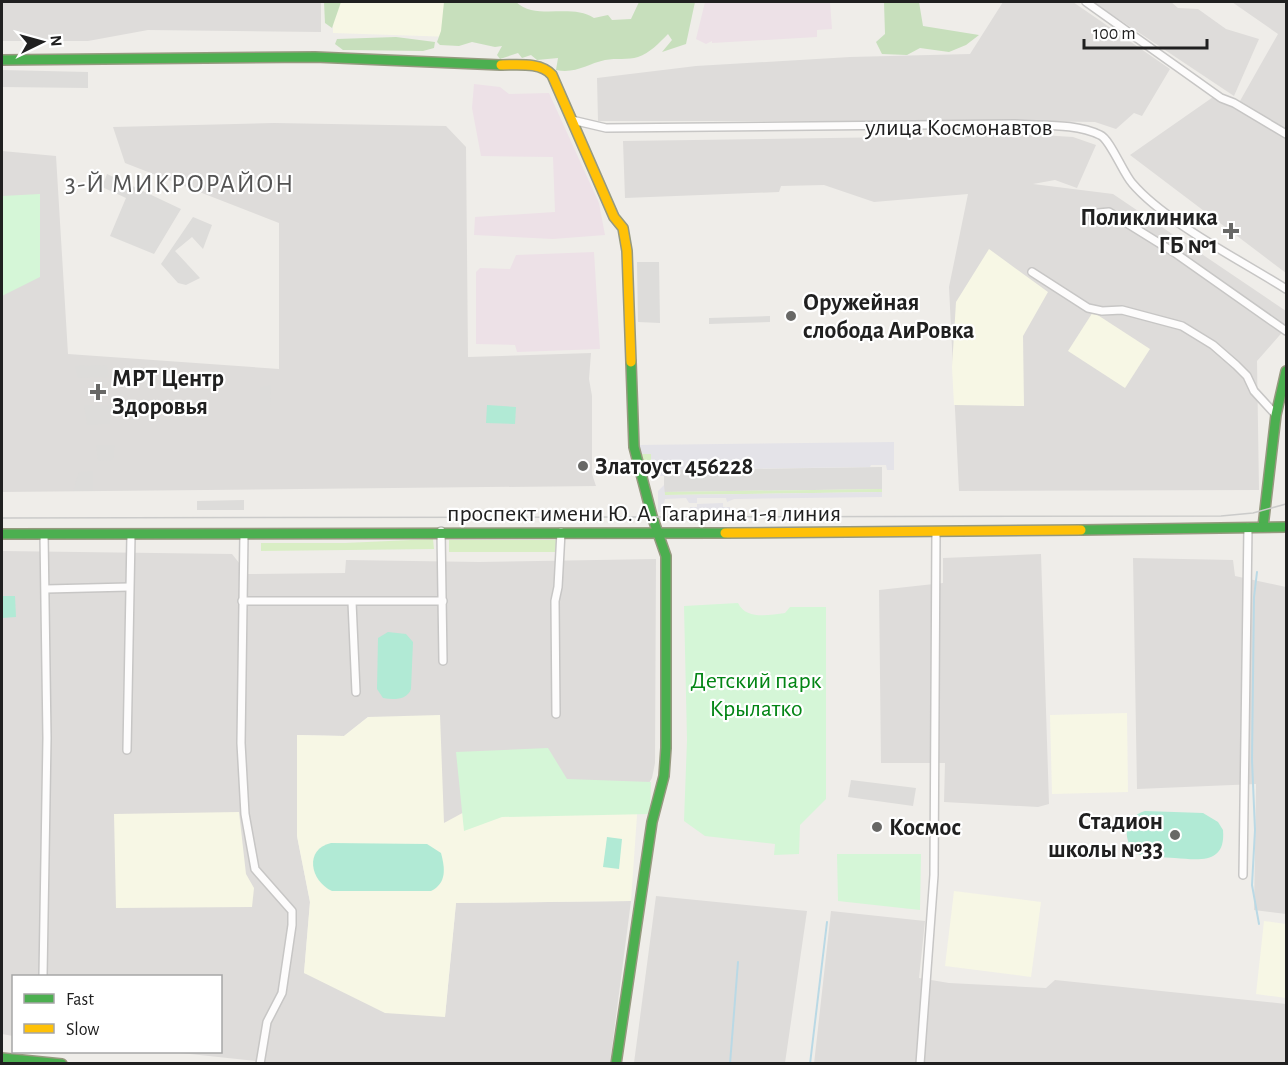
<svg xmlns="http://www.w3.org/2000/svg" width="1288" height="1065" viewBox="0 0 1288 1065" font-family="'Alegreya Sans',sans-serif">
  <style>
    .residential { fill: #dedcda }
    .industrial { fill: #ede1e7 }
    .education { fill: #f7f7e5 }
    .religious { fill: #dddcda }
    .grass { fill: #d9eec5 }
    .forest { fill: #c7dfbc }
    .park { fill: #d5f6d7 }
    .pitch { fill: #b1ead5 }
    .plaza { fill: #e4e3e8 }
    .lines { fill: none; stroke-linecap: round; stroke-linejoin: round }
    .stream { stroke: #bad9e5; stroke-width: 2 }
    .street-casing { stroke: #c7c6c5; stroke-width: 10 }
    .fast-casing { stroke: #96997f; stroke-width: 12 }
    .slow-casing { stroke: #96997f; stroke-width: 12 }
    .street { stroke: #fdfcfc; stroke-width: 7 }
    .fast { stroke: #4caf50; stroke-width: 9 }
    .slow { stroke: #ffc107; stroke-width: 9 }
    .tram { stroke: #cbcbca; stroke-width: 1.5 }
    .poi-dot { fill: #686866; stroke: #fff; stroke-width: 2 }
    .labels { text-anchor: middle; stroke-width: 4.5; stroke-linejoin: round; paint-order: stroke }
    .street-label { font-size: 24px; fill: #202020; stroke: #fff }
    .poi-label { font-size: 24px; font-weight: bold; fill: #202020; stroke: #fff; text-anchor: start }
    .park-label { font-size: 24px; fill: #038515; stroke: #fff }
    .neighbourhood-label { font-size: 26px; letter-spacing: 1.5px; fill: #535353; stroke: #fff }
  </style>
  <rect width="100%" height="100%" fill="#efede9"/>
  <g class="residential">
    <path d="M 2,2 L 321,2 L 321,32 L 148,30 L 88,41 L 2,41 Z"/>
    <path d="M 1003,2 L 1073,2 L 1170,69 L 1142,116 L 1134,113 L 1116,129 L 1095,122 L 1024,121 L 598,121 L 597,78 L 696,66 L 850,57 L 970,54 Z"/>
    <path d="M 1093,2 L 1171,2 L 1178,8 L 1198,9 L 1226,29 L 1259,39 L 1234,96 Z"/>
    <path d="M 1232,2 L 1286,2 L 1286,273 L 1130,155 L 1216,95 L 1236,108 L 1278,34 Z"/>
    <path d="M 274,123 L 446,126 L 466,147 L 468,357 L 591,353 L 589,379 L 592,396 L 592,474 L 596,486 L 2,492 L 2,151 L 56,156 L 68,354 L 279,369 L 279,223 L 125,163 L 113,127 Z"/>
    <path d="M 1041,135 L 1073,137 L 1096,145 L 1077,188 L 1055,180 L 1033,184 L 1113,194 L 1286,311 L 1286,328 L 1257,361 L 1259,490 L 959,491 L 949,287 L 968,194 L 874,202 L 824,185 L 781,186 L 779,192 L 625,198 L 623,141 Z"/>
    <path d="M 2,551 L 232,554 L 248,574 L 345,573 L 346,560 L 479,562 L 656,559 L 655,763 L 652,778 L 638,801 L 443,823 L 368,717 L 344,736 L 298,735 L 297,836 L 310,902 L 304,973 L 445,1016 L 456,903 L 631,901 L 610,1063 L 283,1064 L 171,1052 L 220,1052 L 220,976 L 14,976 L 13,1036 L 2,1034 Z"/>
    <path d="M 1041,554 L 1049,804 L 1038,807 L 944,802 L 945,763 L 881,763 L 879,590 L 943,583 L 943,558 Z"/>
    <path d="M 1133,558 L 1233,560 L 1235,576 L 1286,587 L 1286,914 L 1254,910 L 1256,784 L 1137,789 Z"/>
    <path d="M 656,896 L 807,911 L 785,1063 L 634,1063 Z"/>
    <path d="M 831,911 L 925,921 L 919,978 L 949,983 L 1046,988 L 1055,980 L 1286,1004 L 1286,1063 L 814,1064 Z"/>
  </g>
  <g class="industrial">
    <path d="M 705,2 L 830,2 L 832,29 L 817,30 L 817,37 L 712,43 L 712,41 L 706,44 L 696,39 Z"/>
    <path d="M 474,84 L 500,87 L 509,94 L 549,93 L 599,203 L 605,235 L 553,239 L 474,235 L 475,217 L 555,212 L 553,157 L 481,156 L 472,108 Z"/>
    <path d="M 594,252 L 600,349 L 517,352 L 515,345 L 476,344 L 476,272 L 480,268 L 510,269 L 516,255 Z"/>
  </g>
  <g class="education">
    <path d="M 333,2 L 457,2 L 453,37 L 333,33 Z"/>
    <path d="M 989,249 L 1048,292 L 1023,336 L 1024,406 L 954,405 L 952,367 L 956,302 Z"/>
    <path d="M 1093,312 L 1150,349 L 1125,388 L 1068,351 Z"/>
    <path d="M 1127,713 L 1128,792 L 1052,794 L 1050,715 Z"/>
    <path d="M 440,715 L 444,823 L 490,798 L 638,801 L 631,901 L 456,903 L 445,1017 L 385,1013 L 304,973 L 310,902 L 297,836 L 297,735 L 344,736 L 368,717 Z"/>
    <path d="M 239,812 L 246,874 L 254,888 L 252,907 L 116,908 L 114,814 Z"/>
    <path d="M 954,891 L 1041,902 L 1031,977 L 945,966 Z"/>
    <path d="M 1264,921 L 1286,924 L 1286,998 L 1256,994 Z"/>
  </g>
  <g class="religious">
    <path d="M 2,70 L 88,72 L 88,88 L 2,87 Z"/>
    <path d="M 107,174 L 181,209 L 154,254 L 110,236 L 126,198 L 102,187 Z"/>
    <path d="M 193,217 L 212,225 L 203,249 L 192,237 L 175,251 L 200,278 L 186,285 L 178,283 L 161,264 Z"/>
    <path d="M 637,262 L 659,262 L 660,323 L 638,322 Z"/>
    <path d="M 770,316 L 770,322 L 709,324 L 709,318 Z"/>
    <path d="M 107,365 L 109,377 L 78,378 L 75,366 Z"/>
    <path d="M 271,385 L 270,410 L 260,410 L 260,387 Z"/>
    <path d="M 84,405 L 110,405 L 110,424 L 87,425 Z"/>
    <path d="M 96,445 L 115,445 L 113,460 L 98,461 Z"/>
    <path d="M 882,467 L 882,489 L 664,492 L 664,470 Z"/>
    <path d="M 93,471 L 93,491 L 73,491 L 79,472 Z"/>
    <path d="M 244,500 L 244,510 L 197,510 L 197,501 Z"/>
    <path d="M 851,780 L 916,788 L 913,806 L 848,797 Z"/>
  </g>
  <g class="grass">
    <path d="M 638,454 L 651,454 L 651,476 L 644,470 Z"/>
    <path d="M 882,489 L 882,492 L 665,495 L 664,492 Z"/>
    <path d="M 433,539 L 434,549 L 261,551 L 261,543 L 345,543 Z"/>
    <rect x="449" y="540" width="109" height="12"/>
  </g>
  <g class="forest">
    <path d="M 324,2 L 341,2 L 332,28 L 325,23 Z"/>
    <path d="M 444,2 L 516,2 C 536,21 571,3 594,18 L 608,15 L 612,20 L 631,19 L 639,2 L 695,2 L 686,44 L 662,52 L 672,40 L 668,34 C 659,43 650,53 638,57 C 628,60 616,58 605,60 C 587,64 576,74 556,70 L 558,58 L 537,60 L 531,55 L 522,58 L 518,53 L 500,59 L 497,55 L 502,46 L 495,47 L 472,42 L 459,46 L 440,45 L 437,42 L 441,31 Z"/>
    <path d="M 884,2 L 919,2 L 923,26 L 979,35 L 966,45 L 949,52 L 920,48 L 907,55 L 882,54 L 876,42 L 885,34 Z"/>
    <path d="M 396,37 L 435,42 L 434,48 L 423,51 L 349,50 L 343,50 L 335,44 L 337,39 Z"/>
  </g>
  <g class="park">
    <path d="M 40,194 L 40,277 L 2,296 L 2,196 Z"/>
    <path d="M 738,603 C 746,620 769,615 785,613 L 790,607 L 826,607 L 826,799 L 800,825 L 799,854 L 774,855 L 775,844 L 705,836 L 684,821 L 687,740 L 684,606 Z"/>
    <path d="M 548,748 L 567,779 L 651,782 L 650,814 L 502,817 L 464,831 L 456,752 Z"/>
    <path d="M 837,854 L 921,854 L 920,910 L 838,901 Z"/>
  </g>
  <g class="pitch">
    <path d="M 487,405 L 516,407 L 515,424 L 486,423 Z"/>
    <path d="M 2,596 L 15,596 L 16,617 L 2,618 Z"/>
    <path d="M 388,632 L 406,634 L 413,642 L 411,689 C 407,700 394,700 383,698 L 377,689 L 378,638 Z"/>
    <path d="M 1145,811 L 1203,813 L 1218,822 L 1223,830 C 1226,864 1200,860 1175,858 C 1163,857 1149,857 1137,854 C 1121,840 1124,817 1145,811 Z"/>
    <path d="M 607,837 L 622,839 L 619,869 L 603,867 Z"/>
    <path d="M 331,843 L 427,844 L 441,853 C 445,868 447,883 431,891 L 332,891 C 310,881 304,849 331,843 Z"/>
  </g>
  <g class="plaza">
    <path d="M 894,442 L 894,470 L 887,470 L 886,465 L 871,465 L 870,467 L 664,470 L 664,476 L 651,476 L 651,454 L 638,454 L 636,445 Z"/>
    <path d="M 664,485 L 665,495 L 882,492 L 882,497 L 734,499 L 727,502 L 726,498 L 697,498 L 697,504 L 723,503 L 723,507 L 730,507 L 730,510 L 690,511 L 690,507 L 697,507 L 697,503 L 689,503 L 686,498 L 665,499 L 662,512 L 658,512 L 658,491 Z"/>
  </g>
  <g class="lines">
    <g class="stream">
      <path d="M 1257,572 L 1254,597 L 1252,760 L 1255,830 L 1252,885 L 1259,924"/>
      <path d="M 730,1064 L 738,962"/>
      <path d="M 810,1064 L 827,922"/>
    </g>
    <defs>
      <g id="street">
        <path d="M 1086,2 L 1221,98 L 1234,103 L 1286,134"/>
        <path d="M 572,120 L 606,128 L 1015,124 C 1042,126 1075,123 1100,135 C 1110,139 1123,173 1132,183 C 1165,222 1242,261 1286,289"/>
        <path d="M 1093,218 L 1098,213 L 1109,212 L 1175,253 L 1286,331"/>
        <path d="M 1032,272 L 1088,308 L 1102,311 L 1122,310 L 1182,326 L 1213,345 L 1236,365 L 1247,376 L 1254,391 L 1276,415"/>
        <path d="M 441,531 L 443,661"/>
        <path d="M 244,534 L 241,743 L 245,814 L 255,869 L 292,911 L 292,925 L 282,993 L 267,1022 L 260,1064"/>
        <path d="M 46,589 L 129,587"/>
        <path d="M 242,601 L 443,601"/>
        <path d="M 352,602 L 356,692"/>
        <path d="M 556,714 L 555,601 L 558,587 L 561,532"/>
        <path d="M 127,750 L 131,535"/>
        <path d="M 1243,875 L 1248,527"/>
        <path d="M 43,976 L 47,738 L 44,534"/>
        <path d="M 920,1064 L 934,875 L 936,532"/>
      </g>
      <g id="fast">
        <path d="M 2,60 L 315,57 L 501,65"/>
        <path d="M 1263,527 L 1276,415 L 1286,371"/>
        <path d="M 1081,530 L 1286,527"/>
        <path d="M 2,534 L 725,533"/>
        <path d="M 2,1058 L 62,1064"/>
        <path d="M 616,1064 L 652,822 L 664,776 L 666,748 L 666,556 L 652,516 L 634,447 L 631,362"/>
      </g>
      <g id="slow">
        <path d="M 501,65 C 518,65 541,62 552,75 L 614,217 L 623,228 L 627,251 L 631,362"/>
        <path d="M 725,533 L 1081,530"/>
      </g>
    </defs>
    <use href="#street" class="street-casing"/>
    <use href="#fast" class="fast-casing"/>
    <use href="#slow" class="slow-casing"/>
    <use href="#street" class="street"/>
    <use href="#fast" class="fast"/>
    <use href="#slow" class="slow"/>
    <path class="tram" d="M 2,518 L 1221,516 L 1253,513 L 1286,504"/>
  </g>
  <g class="poi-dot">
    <path d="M1228 222h6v6h6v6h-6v6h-6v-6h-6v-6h6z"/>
    <circle cx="791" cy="316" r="6"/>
    <path d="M95 383h6v6h6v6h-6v6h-6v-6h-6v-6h6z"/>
    <circle cx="583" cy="466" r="6"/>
    <circle cx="877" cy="827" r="6"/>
    <circle cx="1175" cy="835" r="6"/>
  </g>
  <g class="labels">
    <g class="street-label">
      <text x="959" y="135">улица Космонавтов</text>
      <text x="644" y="521">проспект имени Ю. А. Гагарина 1-я линия</text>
    </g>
    <g class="poi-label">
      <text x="1218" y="225" text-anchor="end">Поликлиника<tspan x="1218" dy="28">ГБ №1</tspan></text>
      <text x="803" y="310">Оружейная<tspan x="803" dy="28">слобода АиРовка</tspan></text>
      <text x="112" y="386">МРТ Центр<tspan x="112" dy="28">Здоровья</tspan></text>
      <text x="595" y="474">Златоуст 456228</text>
      <text x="1163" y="829" text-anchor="end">Стадион<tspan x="1163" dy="28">школы №33</tspan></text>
      <text x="889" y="835">Космос</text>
    </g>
    <g class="park-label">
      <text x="756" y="688">Детский парк<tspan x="756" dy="28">Крылатко</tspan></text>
    </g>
    <g class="neighbourhood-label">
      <text x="180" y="192">3-Й МИКРОРАЙОН</text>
    </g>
  </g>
  <rect width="1288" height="1065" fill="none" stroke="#202020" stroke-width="6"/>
  <rect x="12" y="975" width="210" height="78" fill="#ffffff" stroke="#a6a6a6" stroke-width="1.5"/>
  <rect x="24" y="994" width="30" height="9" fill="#4caf50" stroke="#a6a6a6" stroke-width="1.5"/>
  <text x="66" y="1005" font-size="18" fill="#202020">Fast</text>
  <rect x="24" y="1024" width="30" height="9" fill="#ffc107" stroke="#a6a6a6" stroke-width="1.5"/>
  <text x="66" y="1035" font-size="18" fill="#202020">Slow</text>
  <g transform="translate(42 42) rotate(85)" stroke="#ffffff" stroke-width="4.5" paint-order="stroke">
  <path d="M0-4.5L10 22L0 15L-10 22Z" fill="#202020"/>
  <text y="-9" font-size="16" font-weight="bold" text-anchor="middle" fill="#202020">N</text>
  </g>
  <path d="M1084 39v9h123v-9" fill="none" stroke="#202020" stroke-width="3"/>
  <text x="1093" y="39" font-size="18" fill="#202020" stroke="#ffffff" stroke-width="4.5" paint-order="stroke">100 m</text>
</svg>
